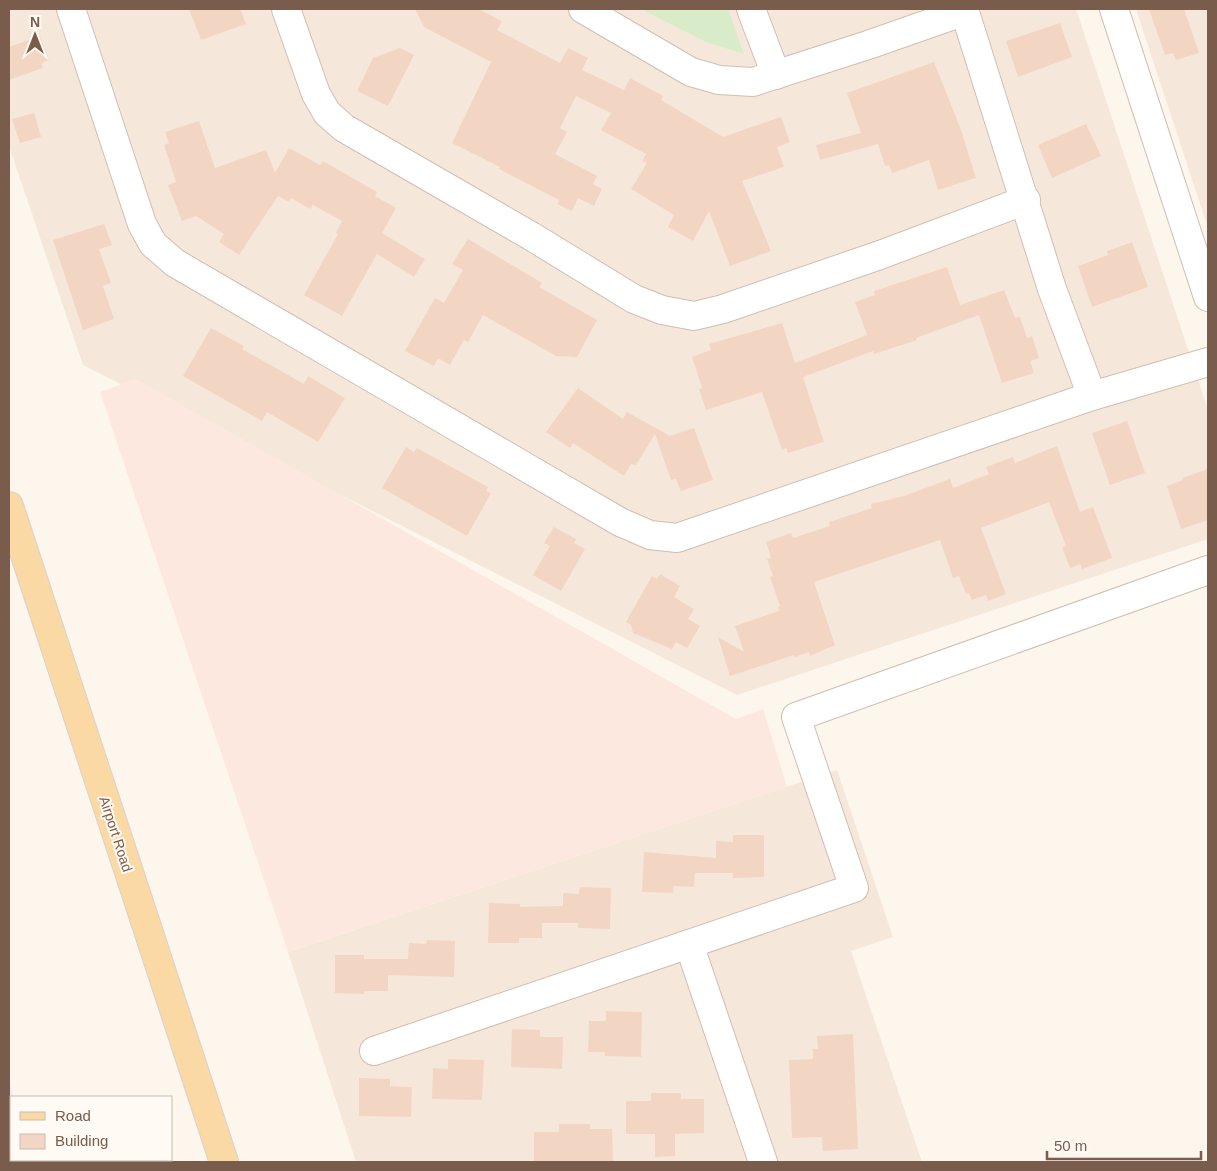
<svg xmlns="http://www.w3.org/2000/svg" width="1217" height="1171" viewBox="0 0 1217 1171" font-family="Arial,sans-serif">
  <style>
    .residential { fill: #f5e8da }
    .commercial { fill: #fde8e0 }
    .education { fill: #f3e8fa }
    .green { fill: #d8ecc9 }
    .building { fill: #f3d5c3 }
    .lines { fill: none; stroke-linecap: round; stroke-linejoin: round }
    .minor-casing { stroke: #d1beb0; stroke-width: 30 }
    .major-casing { stroke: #dad1cd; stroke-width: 30 }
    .minor { stroke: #fff; stroke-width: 28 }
    .major { stroke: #fbd9a5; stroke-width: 28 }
    .labels { text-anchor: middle; stroke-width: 4; stroke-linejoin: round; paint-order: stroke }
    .street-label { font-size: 14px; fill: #7a5c4d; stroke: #fffaf3 }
  </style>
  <rect width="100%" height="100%" fill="#fdf6ec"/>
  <g class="residential">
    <path d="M 9,9 L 1076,9 L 1208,410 L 1208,539 L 737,695 L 83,365 L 9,146 Z"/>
    <path d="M 1136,9 L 1208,9 L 1208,228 Z"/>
    <path d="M 837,770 L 893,937 L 851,951 L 922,1162 L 356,1162 L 288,952 Z"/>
  </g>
  <path class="commercial" d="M 136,379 L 736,719 L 763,709 L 787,787 L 288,952 L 100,392 Z"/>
  <path class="education" d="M 9,1082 L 14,1097 L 11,1097 L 11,1160 L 35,1160 L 36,1162 L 9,1162 Z"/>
  <path class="green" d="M 641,9 L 728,9 L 744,54 L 706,42 Z"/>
  <g class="building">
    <path d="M 189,9 L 240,9 L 246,24 L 201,40 Z"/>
    <path d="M 415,9 L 478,9 L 502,21 L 497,30 L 560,63 L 568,48 L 588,58 L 582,70 L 624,90 L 630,78 L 663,96 L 661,100 L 723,137 L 781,117 L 790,142 L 777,147 L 784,167 L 742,181 L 771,251 L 730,266 L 709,211 L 693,241 L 668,227 L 674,215 L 631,189 L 647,163 L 642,161 L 646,154 L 601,130 L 611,113 L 576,96 L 560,128 L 567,132 L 555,154 L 597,176 L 593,184 L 602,189 L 594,206 L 578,198 L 572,211 L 557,204 L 559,200 L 499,169 L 500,167 L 452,143 L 491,62 L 424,27 Z"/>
    <path d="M 1149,9 L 1184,9 L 1199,53 L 1176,60 L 1173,53 L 1165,55 Z"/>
    <path d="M 1060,23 L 1072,57 L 1018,77 L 1006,41 Z"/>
    <path d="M 40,36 L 49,60 L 41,63 L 43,68 L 9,80 L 9,47 Z"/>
    <path d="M 400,48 L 414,55 L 388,106 L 357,91 L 373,58 Z"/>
    <path d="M 934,62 L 961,130 L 976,178 L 938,190 L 929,160 L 892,173 L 889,165 L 885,166 L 878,144 L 820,160 L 816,145 L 861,133 L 847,93 Z"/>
    <path d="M 34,113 L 41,137 L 20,143 L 12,119 Z"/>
    <path d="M 199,121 L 215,168 L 266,150 L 275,173 L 289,148 L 320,165 L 323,161 L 377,192 L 375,196 L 396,208 L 382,233 L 425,259 L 414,277 L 377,254 L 342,316 L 304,295 L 338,234 L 336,233 L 342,221 L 313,205 L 310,209 L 291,198 L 289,202 L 278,196 L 239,255 L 219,242 L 224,234 L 196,216 L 182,221 L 168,185 L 176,182 L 164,145 L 169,143 L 165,132 Z"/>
    <path d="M 1086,124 L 1101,156 L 1052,178 L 1038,145 Z"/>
    <path d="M 104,224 L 112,245 L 99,249 L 111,283 L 103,286 L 114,319 L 83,330 L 53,240 Z"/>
    <path d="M 468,239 L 542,283 L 539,287 L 597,320 L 577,357 L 556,356 L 483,315 L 468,342 L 464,340 L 450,365 L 438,358 L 434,366 L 405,351 L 435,298 L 444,303 L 463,270 L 452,264 Z"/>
    <path d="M 1132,242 L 1148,287 L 1092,307 L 1078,266 L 1108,255 L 1107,251 Z"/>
    <path d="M 947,267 L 960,305 L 1004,290 L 1015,318 L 1020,317 L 1027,338 L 1032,336 L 1039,358 L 1030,361 L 1034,373 L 1002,383 L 979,315 L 916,338 L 917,340 L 874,354 L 873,351 L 803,377 L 824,442 L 788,453 L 786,448 L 782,450 L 762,392 L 706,410 L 699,389 L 702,388 L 692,357 L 711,350 L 709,344 L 782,323 L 795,363 L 867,335 L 855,302 L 875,295 L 874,291 Z"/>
    <path d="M 211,328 L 244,346 L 242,349 L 304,384 L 308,376 L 345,398 L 318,442 L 267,412 L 262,421 L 183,376 Z"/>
    <path d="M 578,388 L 623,419 L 627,412 L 670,436 L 694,428 L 713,480 L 681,491 L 676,479 L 671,480 L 655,434 L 636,465 L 631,464 L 624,476 L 573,443 L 570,448 L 546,432 Z"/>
    <path d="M 1127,421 L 1145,473 L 1110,485 L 1092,433 Z"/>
    <path d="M 1057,446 L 1080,512 L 1093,507 L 1112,558 L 1082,569 L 1080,564 L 1070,568 L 1062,547 L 1066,546 L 1049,502 L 981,528 L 1006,594 L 988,601 L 986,595 L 972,600 L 969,593 L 966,594 L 959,576 L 953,578 L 940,540 L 814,582 L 835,645 L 810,656 L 809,652 L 795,657 L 794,655 L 730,676 L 718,637 L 744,652 L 735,626 L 779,611 L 778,607 L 780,606 L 770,577 L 773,576 L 767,559 L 771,558 L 766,542 L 791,533 L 793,538 L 830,526 L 829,522 L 872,508 L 871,504 L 904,496 L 950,479 L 953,488 L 989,474 L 986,467 L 1013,457 L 1015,463 Z"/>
    <path d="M 406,447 L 414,452 L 417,448 L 488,487 L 486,491 L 491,493 L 467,536 L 382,488 Z"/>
    <path d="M 1208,469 L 1208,520 L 1181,529 L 1167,486 L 1183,480 L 1182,478 Z"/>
    <path d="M 554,527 L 576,539 L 574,543 L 585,549 L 561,591 L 533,575 L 550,546 L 544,543 Z"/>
    <path d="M 660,574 L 680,586 L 674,597 L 694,609 L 688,619 L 700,626 L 687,648 L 676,642 L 672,649 L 633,633 L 631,625 L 626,622 L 652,576 L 657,579 Z"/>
    <path d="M 733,835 L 764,835 L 764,877 L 733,878 L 733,873 L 695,873 L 694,887 L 674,886 L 673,893 L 642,892 L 644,852 L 716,858 L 716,841 L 733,842 Z"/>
    <path d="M 580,887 L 611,888 L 610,929 L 578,928 L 578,923 L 542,923 L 542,938 L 519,938 L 519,943 L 488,943 L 489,903 L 520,904 L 520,907 L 563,906 L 563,893 L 579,894 Z"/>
    <path d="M 427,940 L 455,941 L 454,977 L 388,975 L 388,991 L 364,991 L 364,994 L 335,993 L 335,955 L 364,955 L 364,959 L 408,959 L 409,943 L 426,944 Z"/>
    <path d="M 606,1011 L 642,1012 L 641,1057 L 605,1056 L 605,1052 L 588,1052 L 589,1021 L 606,1021 Z"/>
    <path d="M 512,1029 L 540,1030 L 540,1037 L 563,1037 L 562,1069 L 511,1067 Z"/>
    <path d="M 853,1034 L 858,1149 L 823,1151 L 822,1137 L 792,1138 L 789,1060 L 813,1059 L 813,1049 L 818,1049 L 817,1036 Z"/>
    <path d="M 448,1059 L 484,1060 L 482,1100 L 432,1099 L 433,1068 L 448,1069 Z"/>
    <path d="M 359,1078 L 390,1079 L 390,1086 L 412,1087 L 411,1117 L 359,1116 Z"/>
    <path d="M 651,1093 L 681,1093 L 681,1099 L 704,1099 L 704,1133 L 675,1134 L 675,1156 L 655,1157 L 655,1134 L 626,1134 L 626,1101 L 651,1101 Z"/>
    <path d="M 559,1124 L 590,1124 L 590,1129 L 612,1129 L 613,1162 L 534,1162 L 534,1132 L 559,1132 Z"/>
  </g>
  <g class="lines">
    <defs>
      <g id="minor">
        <path d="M 71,9 L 142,224 L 153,244 L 175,263 L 620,522 L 650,535 L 677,538 L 1092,396 L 1208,362"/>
        <path d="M 286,9 L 316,94 L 327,113 L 344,128 L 531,236 L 634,299 L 662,310 L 694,316 L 723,309 L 880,255 L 1026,200"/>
        <path d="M 583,9 L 691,72 L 719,80 L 753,82 L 868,45 L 965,11"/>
        <path d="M 751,9 L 776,75"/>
        <path d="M 964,9 L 1052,289 L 1092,396"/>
        <path d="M 1114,9 L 1208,297"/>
        <path d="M 689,944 L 763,1162"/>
        <path d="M 374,1051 L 854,888 L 796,717 L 1208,570"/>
      </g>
      <path id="major" d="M 9,506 L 224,1162"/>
    </defs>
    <use href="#minor" class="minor-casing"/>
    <use href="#major" class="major-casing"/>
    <use href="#minor" class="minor"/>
    <use href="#major" class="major"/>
  </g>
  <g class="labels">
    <g class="street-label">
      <text transform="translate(116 834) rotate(72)" y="5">Airport Road</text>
    </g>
  </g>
  <rect width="1217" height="1171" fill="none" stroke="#7a5c4d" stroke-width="20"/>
  <rect x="10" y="1096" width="162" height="65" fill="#fffaf3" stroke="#cabbb1"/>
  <rect x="20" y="1112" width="25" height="8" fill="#fbd9a5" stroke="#cabbb1"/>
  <text x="55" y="1121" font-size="15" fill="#7a5c4d">Road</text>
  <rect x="20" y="1134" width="25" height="15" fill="#f3d5c3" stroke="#cabbb1"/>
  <text x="55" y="1146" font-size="15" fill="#7a5c4d">Building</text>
  <g transform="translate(35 35)" stroke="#fffaf3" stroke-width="4" paint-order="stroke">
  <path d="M0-4L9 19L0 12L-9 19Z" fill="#7a5c4d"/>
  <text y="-8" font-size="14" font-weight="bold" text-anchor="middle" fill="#7a5c4d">N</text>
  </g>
  <path d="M1047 1151v8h154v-8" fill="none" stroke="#7a5c4d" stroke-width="2.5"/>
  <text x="1054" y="1151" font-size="15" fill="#7a5c4d" stroke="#fffaf3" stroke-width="4" paint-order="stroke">50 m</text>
</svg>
